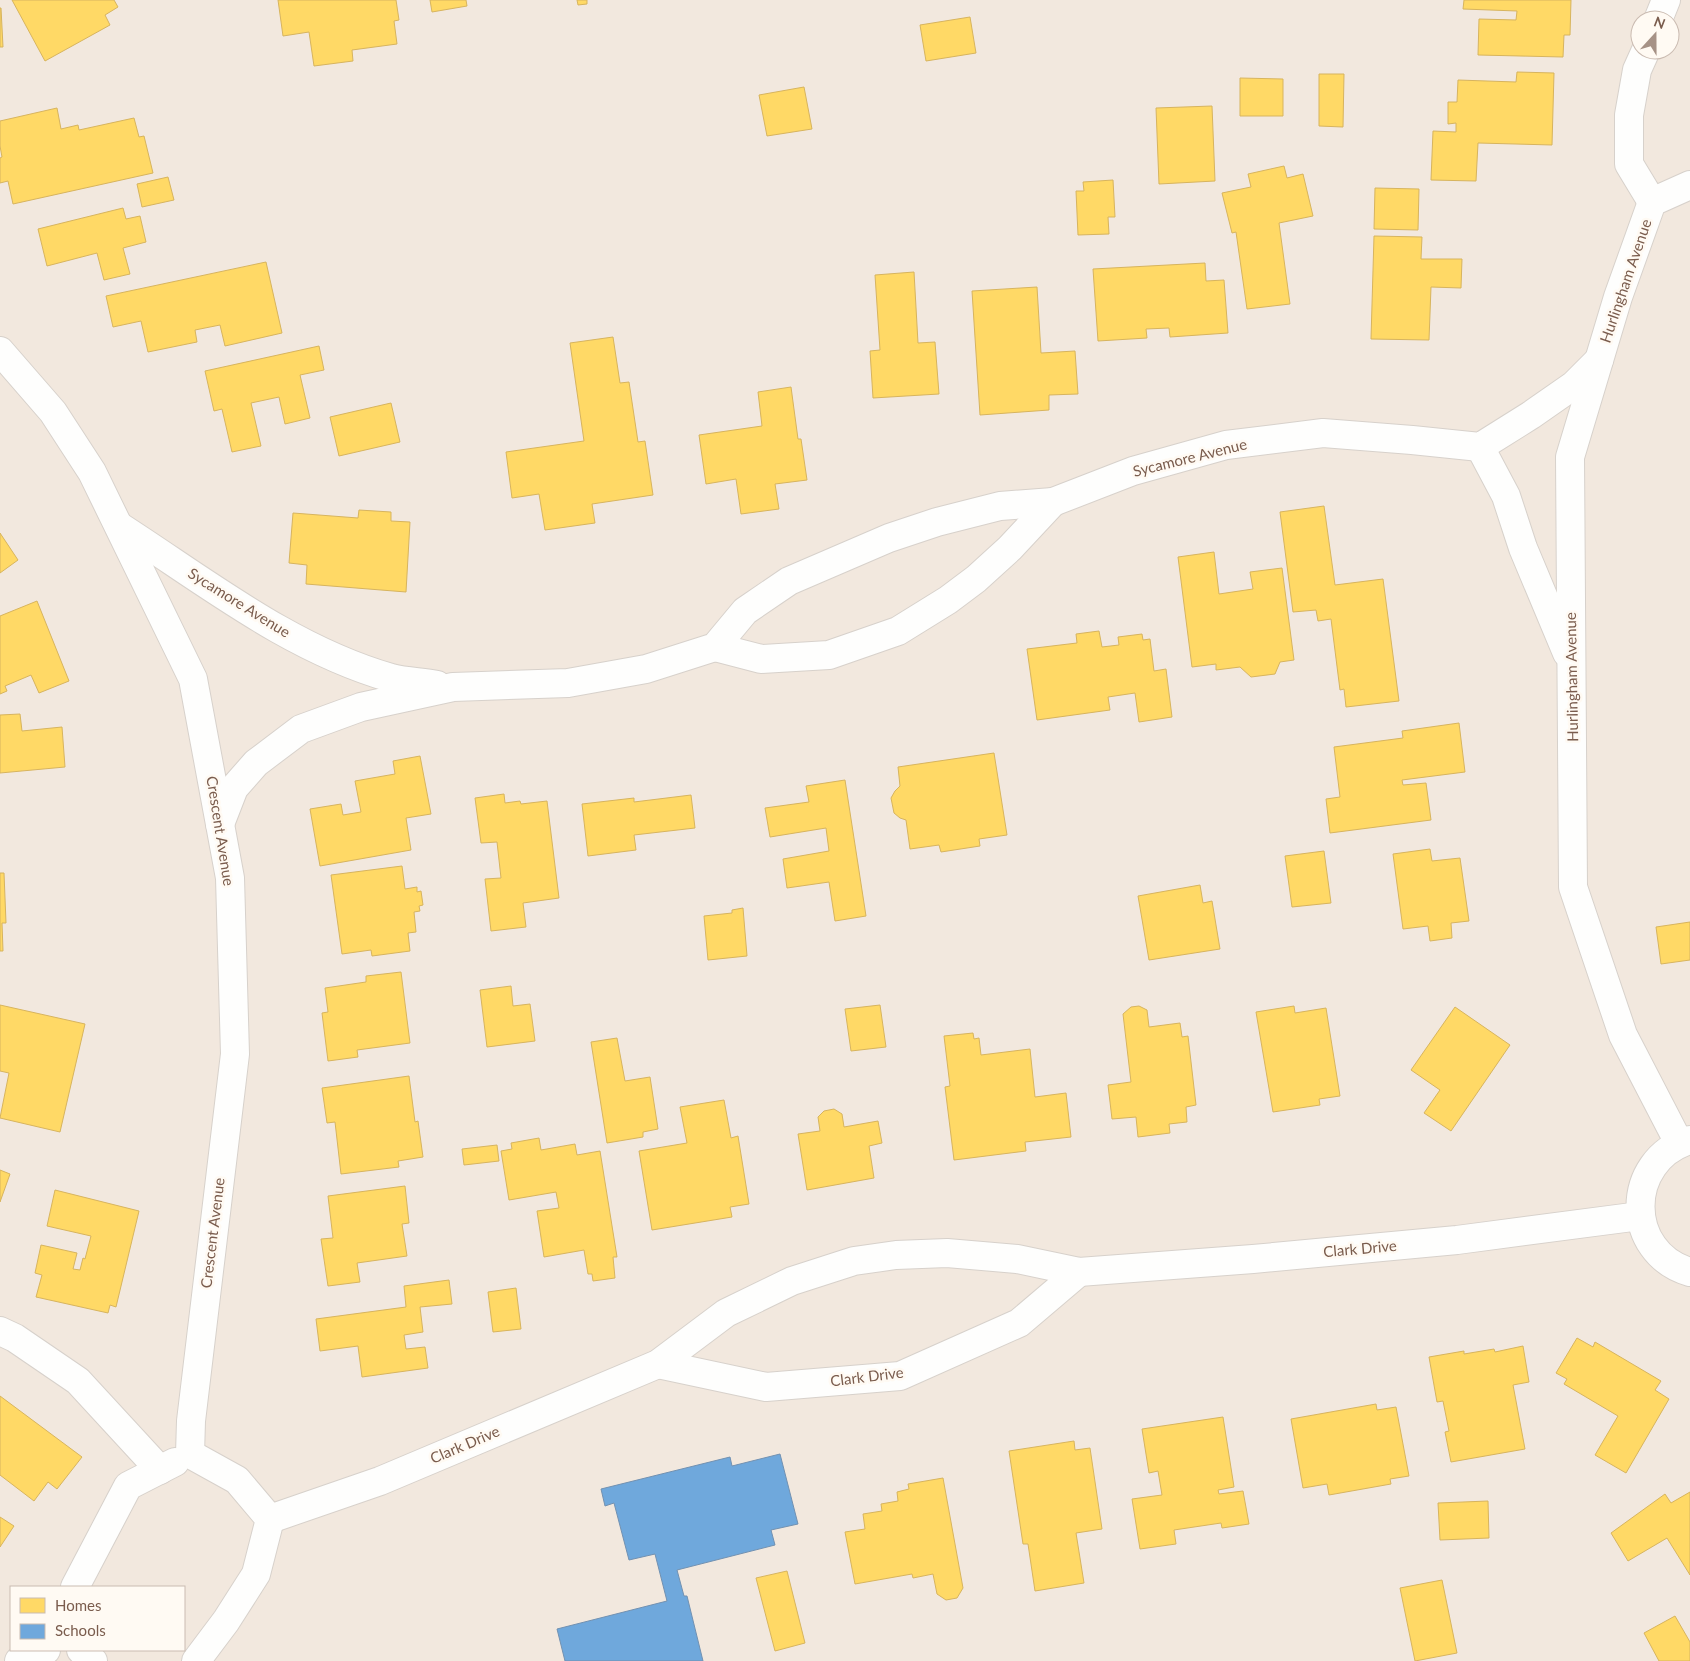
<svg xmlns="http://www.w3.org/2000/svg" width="1690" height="1661" viewBox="0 0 1690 1661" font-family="Lato,sans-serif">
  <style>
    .residential { fill: #f2e8de; fill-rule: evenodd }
    .homes { fill: #ffd966; stroke: #d7b45e }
    .schools { fill: #6fa8dc; stroke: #7291b1 }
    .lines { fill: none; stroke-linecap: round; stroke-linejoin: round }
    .street-casing { stroke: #d7d1cb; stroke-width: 30 }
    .street { stroke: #fefefd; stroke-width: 28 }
    .labels { text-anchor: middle; stroke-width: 5; stroke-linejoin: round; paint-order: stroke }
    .street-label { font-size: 15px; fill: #7a5c4d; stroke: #fffaf3 }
  </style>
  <rect width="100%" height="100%" fill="#f9f5f0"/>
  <path class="residential" d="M 0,0 L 1690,0 L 1690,1661 L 0,1661 ZM 1640,20 L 1670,20 L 1670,50 L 1640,50 ZM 11,1587 L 184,1587 L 184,1650 L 11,1650 Z"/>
  <g class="homes">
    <path d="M 12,0 L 114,0 L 118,7 L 105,15 L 110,25 L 45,61 Z"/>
    <path d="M 278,0 L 396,0 L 399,20 L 394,21 L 397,44 L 352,50 L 353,61 L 314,66 L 309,32 L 283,36 Z"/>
    <path d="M 430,0 L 466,0 L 467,6 L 432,12 Z"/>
    <path d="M 577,0 L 587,0 L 587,4 L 578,5 Z"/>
    <path d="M 1464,0 L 1571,0 L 1570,35 L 1564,35 L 1563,57 L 1478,55 L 1479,19 L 1516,20 L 1517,11 L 1463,9 Z"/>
    <path d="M 0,8 L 1,8 L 3,47 L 0,47 Z"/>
    <path d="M 970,17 L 976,53 L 926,61 L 920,25 Z"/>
    <path d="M 1517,72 L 1554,73 L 1552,145 L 1478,143 L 1476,181 L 1431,180 L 1433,131 L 1456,132 L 1456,123 L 1448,124 L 1448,102 L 1457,102 L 1458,80 L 1516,82 Z"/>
    <path d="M 1319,74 L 1344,74 L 1343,127 L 1319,126 Z"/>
    <path d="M 1240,78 L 1283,79 L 1283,116 L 1240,116 Z"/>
    <path d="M 804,87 L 812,129 L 767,136 L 759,95 Z"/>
    <path d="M 1212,106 L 1215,181 L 1159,184 L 1156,108 Z"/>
    <path d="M 57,108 L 61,129 L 78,125 L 79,130 L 134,118 L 139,137 L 144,136 L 153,173 L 13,204 L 8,181 L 0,183 L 0,158 L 2,157 L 0,146 L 0,121 Z"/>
    <path d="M 1284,166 L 1287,178 L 1303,174 L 1313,216 L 1279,223 L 1290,304 L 1247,309 L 1236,232 L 1232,233 L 1222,193 L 1251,187 L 1248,174 Z"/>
    <path d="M 168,177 L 174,200 L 142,207 L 137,184 Z"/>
    <path d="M 1113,180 L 1115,217 L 1108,217 L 1109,234 L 1078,235 L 1076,191 L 1084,191 L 1083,182 Z"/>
    <path d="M 1375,188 L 1419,189 L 1418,230 L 1374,229 Z"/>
    <path d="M 123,208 L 126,219 L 140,216 L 146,242 L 123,248 L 130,274 L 104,280 L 97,253 L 47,266 L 38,229 Z"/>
    <path d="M 1374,236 L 1422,237 L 1421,259 L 1462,259 L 1461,288 L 1431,287 L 1429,340 L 1371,339 Z"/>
    <path d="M 266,262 L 282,333 L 225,346 L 220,325 L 195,330 L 197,342 L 148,352 L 141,321 L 113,327 L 106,296 Z"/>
    <path d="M 1205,263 L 1206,281 L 1224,280 L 1228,333 L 1170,337 L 1169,328 L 1146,329 L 1147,338 L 1098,341 L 1093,269 Z"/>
    <path d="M 914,272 L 918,343 L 935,342 L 939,394 L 873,398 L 870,351 L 880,350 L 875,275 Z"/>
    <path d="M 1037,287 L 1041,353 L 1075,351 L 1078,394 L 1049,395 L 1049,410 L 980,415 L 972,291 Z"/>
    <path d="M 613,337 L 620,383 L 629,382 L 638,442 L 645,441 L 653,495 L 592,504 L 595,523 L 545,530 L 539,494 L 512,498 L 506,452 L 584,441 L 570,343 Z"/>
    <path d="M 319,346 L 324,370 L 300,375 L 310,418 L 285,424 L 279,397 L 251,403 L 261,446 L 232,452 L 222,409 L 214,411 L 205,371 Z"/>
    <path d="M 791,387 L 798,439 L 801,439 L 807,480 L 775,484 L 779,509 L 741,514 L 736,479 L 706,484 L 699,435 L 762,426 L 758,392 Z"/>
    <path d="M 391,403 L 400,442 L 339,456 L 330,417 Z"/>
    <path d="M 1324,506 L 1335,585 L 1383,579 L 1399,701 L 1346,707 L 1344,689 L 1340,690 L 1331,619 L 1318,621 L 1316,610 L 1293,612 L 1280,512 Z"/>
    <path d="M 359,510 L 391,512 L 391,521 L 410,522 L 406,592 L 306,584 L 307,565 L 289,563 L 293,513 L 358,518 Z"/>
    <path d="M 0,533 L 18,560 L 0,573 Z"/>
    <path d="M 1214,552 L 1219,594 L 1253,589 L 1250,572 L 1282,568 L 1294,660 L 1280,662 L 1275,674 L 1251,677 L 1240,667 L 1216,670 L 1216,664 L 1192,667 L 1178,557 Z"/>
    <path d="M 37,601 L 69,681 L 39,693 L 31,675 L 5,686 L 7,691 L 0,694 L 0,616 Z"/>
    <path d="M 1099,631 L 1102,647 L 1119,645 L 1118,637 L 1142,634 L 1143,640 L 1150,639 L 1154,671 L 1166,669 L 1172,717 L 1139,722 L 1135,693 L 1108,697 L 1110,710 L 1037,720 L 1027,649 L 1077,643 L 1076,634 Z"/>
    <path d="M 20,714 L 22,731 L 62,727 L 65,767 L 0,773 L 0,715 Z"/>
    <path d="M 1459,723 L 1465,772 L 1402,780 L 1403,785 L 1426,783 L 1431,820 L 1330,833 L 1326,799 L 1340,797 L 1334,747 L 1403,738 L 1402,731 Z"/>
    <path d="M 994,753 L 1007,835 L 979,839 L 980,846 L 941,852 L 939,845 L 910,849 L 906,820 L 900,818 L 894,813 L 891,798 L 895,791 L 900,786 L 898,767 Z"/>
    <path d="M 420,756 L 431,814 L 406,818 L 411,850 L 320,866 L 310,809 L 341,804 L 343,815 L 361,812 L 355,781 L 395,774 L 393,761 Z"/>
    <path d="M 845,780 L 866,916 L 835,921 L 829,882 L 787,888 L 783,859 L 829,851 L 826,828 L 770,837 L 765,808 L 809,802 L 806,786 Z"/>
    <path d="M 504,794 L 505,803 L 520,801 L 521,804 L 547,801 L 559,898 L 523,903 L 526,927 L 491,931 L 485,879 L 501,878 L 497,842 L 481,843 L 475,798 Z"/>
    <path d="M 691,795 L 695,828 L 634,835 L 636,850 L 588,856 L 582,804 L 634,798 L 634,802 Z"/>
    <path d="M 1430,849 L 1432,861 L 1460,858 L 1469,921 L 1451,923 L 1452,938 L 1430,941 L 1428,926 L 1403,929 L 1393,854 Z"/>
    <path d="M 1324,851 L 1331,903 L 1292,907 L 1285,856 Z"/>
    <path d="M 402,866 L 405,889 L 417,887 L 417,892 L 421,891 L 423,905 L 419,906 L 420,911 L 414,912 L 416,932 L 408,933 L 410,951 L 372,956 L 371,950 L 342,954 L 331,875 Z"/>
    <path d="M 0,873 L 4,873 L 6,923 L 2,923 L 3,951 L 0,951 Z"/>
    <path d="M 1200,885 L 1203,903 L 1212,901 L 1220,949 L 1149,960 L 1138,896 Z"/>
    <path d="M 743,908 L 747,956 L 708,960 L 704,916 L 732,913 L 732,910 Z"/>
    <path d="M 1690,922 L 1690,960 L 1661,964 L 1656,927 Z"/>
    <path d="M 401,972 L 410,1043 L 357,1050 L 358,1057 L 328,1061 L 322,1013 L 328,1012 L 325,988 L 366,982 L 366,976 Z"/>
    <path d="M 511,986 L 513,1006 L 530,1004 L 535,1041 L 487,1047 L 480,990 Z"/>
    <path d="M 0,1005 L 85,1024 L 60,1132 L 0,1118 L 9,1073 L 0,1071 Z"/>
    <path d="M 880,1005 L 886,1047 L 851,1051 L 845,1009 Z"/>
    <path d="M 1139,1006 L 1147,1010 L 1149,1027 L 1180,1023 L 1182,1037 L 1188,1036 L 1196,1105 L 1186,1107 L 1187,1122 L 1169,1124 L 1170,1133 L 1138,1137 L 1136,1117 L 1112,1119 L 1108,1085 L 1131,1082 L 1123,1014 L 1131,1007 Z"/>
    <path d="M 1294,1006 L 1295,1013 L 1326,1008 L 1340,1096 L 1319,1099 L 1320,1105 L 1273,1112 L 1256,1012 Z"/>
    <path d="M 1455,1007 L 1510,1045 L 1451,1131 L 1424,1113 L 1440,1090 L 1411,1070 Z"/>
    <path d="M 973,1033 L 974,1039 L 979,1038 L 981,1055 L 1030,1049 L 1035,1097 L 1066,1093 L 1071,1137 L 1025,1142 L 1026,1151 L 954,1160 L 945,1087 L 950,1086 L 944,1036 Z"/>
    <path d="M 617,1038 L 625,1081 L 650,1077 L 658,1129 L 643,1132 L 643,1137 L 607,1143 L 591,1042 Z"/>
    <path d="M 409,1076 L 415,1122 L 418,1121 L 423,1157 L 398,1161 L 399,1167 L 341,1174 L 335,1122 L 327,1123 L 322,1088 Z"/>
    <path d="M 724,1100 L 731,1138 L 738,1136 L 749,1204 L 730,1207 L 732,1217 L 652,1230 L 639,1151 L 687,1143 L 680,1107 Z"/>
    <path d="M 834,1109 L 842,1114 L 844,1127 L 878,1121 L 882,1143 L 869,1146 L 874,1178 L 807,1190 L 798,1134 L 820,1131 L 818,1117 L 824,1111 Z"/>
    <path d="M 539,1138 L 541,1150 L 575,1144 L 577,1155 L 600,1151 L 617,1257 L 613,1257 L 615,1278 L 593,1281 L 592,1274 L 588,1274 L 584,1250 L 544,1257 L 537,1211 L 559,1208 L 556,1192 L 509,1200 L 501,1151 L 512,1149 L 511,1143 Z"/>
    <path d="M 497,1145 L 499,1161 L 464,1165 L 462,1149 Z"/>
    <path d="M 0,1170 L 10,1174 L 0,1202 Z"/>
    <path d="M 405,1186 L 409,1223 L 402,1224 L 407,1256 L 357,1263 L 360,1282 L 328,1286 L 321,1239 L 333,1238 L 328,1196 Z"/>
    <path d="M 55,1190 L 139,1211 L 116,1307 L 110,1305 L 108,1313 L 36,1297 L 42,1275 L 35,1273 L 41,1245 L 77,1253 L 73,1269 L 80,1270 L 83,1258 L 85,1259 L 91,1236 L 47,1226 Z"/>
    <path d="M 449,1280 L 452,1304 L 420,1307 L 423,1332 L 404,1335 L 406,1349 L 425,1347 L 428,1368 L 362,1377 L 358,1346 L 320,1351 L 316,1319 L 406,1307 L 404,1286 Z"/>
    <path d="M 516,1288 L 521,1329 L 493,1332 L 488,1292 Z"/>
    <path d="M 1577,1338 L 1593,1347 L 1595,1342 L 1661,1381 L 1655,1390 L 1669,1399 L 1626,1473 L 1595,1455 L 1618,1416 L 1564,1384 L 1567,1379 L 1556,1373 Z"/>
    <path d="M 1523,1346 L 1529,1382 L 1513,1385 L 1525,1449 L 1451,1462 L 1445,1432 L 1449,1431 L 1443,1401 L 1437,1402 L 1429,1357 L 1464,1351 L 1464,1354 L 1494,1349 L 1495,1352 Z"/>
    <path d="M 0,1396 L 82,1457 L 57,1489 L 48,1482 L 34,1501 L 0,1475 Z"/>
    <path d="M 1376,1404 L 1377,1410 L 1396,1407 L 1409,1476 L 1390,1479 L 1391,1484 L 1329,1495 L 1327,1484 L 1303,1488 L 1291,1419 Z"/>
    <path d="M 1223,1417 L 1234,1487 L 1218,1490 L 1219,1494 L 1243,1491 L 1249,1524 L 1222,1528 L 1221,1523 L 1174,1530 L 1176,1544 L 1140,1549 L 1132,1499 L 1162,1495 L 1158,1471 L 1149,1473 L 1142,1429 Z"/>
    <path d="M 1074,1441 L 1075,1450 L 1090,1448 L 1102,1529 L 1076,1533 L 1084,1583 L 1035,1591 L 1028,1544 L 1023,1544 L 1009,1451 Z"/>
    <path d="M 943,1478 L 963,1588 L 957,1598 L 946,1600 L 937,1594 L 933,1574 L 913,1578 L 912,1574 L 855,1584 L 845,1532 L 865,1529 L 863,1514 L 882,1511 L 881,1504 L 898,1501 L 897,1492 L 909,1489 L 908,1484 Z"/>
    <path d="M 1690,1492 L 1690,1575 L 1667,1538 L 1628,1561 L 1611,1533 L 1665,1494 L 1671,1503 Z"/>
    <path d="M 1488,1501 L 1489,1538 L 1440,1540 L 1438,1503 Z"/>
    <path d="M 0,1517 L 14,1526 L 0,1547 Z"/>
    <path d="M 787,1571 L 805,1643 L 775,1651 L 756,1578 Z"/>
    <path d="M 1442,1580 L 1457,1653 L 1415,1661 L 1400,1588 Z"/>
    <path d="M 1675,1616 L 1690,1642 L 1690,1661 L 1659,1661 L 1644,1633 Z"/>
  </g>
  <path class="schools" d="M 780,1454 L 798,1524 L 771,1530 L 775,1545 L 677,1570 L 684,1596 L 687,1596 L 703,1661 L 565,1661 L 557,1629 L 667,1601 L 655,1554 L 629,1560 L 614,1503 L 605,1506 L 601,1489 L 730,1457 L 732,1466 Z"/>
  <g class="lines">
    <defs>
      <g id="street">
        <path d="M 1658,20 L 1666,0"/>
        <path d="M 1646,50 L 1637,70 L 1629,115 L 1629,164 L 1652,202"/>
        <path d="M 0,351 L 53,412 L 92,472 L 193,679 L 230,878 L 235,1054 L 191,1421 L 190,1454"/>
        <path d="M 1480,447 L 1506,496 L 1523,548 L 1567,653"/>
        <path d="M 119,526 C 206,582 290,649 391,678 C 406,682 422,682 437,685"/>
        <path d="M 715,647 L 761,659 L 829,655 L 898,631 L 948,600 L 976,579 L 1010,548 L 1053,502"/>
        <path d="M 220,824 L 234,788 L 256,763 L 301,729 L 361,707 L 453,687 L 568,683 L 646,669 L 715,647 L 745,611 L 789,581 L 889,538 L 937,522 L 1000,506 L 1053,502 L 1133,471 L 1226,445 L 1323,433 L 1412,440 L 1480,447 L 1531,415 L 1574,385 L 1599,360"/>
        <path d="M 1690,1140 C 1624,1160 1624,1253 1690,1272"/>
        <path d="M 1679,1143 L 1623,1035 L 1573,887 L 1570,457 L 1618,297 L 1652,202 L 1690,185"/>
        <path d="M 0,1331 L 15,1338 L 78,1381 L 160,1470"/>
        <path d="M 658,1364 L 766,1387 L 900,1376 L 1019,1323 L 1079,1272"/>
        <path d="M 190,1454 L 237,1480 L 270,1519 L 256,1574 L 226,1621 L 196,1661"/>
        <path d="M 270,1519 L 380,1481 L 658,1364 L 726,1313 L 792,1281 L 854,1261 L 896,1255 L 947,1253 L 1017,1259 L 1079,1272 L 1253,1259 L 1457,1240 L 1640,1216"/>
        <path d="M 75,1587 L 128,1486 L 175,1462"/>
        <path d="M 81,1650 L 93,1661"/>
        <path d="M 19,1661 L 46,1650"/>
      </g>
    </defs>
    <use href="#street" class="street-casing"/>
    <use href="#street" class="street"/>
  </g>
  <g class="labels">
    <g class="street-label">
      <text transform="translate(1626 281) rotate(-71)" y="5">Hurlingham Avenue</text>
      <text transform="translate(1190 458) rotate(-14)" y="5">Sycamore Avenue</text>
      <text transform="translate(239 603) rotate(32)" y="5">Sycamore Avenue</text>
      <text transform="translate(1572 677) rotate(-91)" y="5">Hurlingham Avenue</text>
      <text transform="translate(220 831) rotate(81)" y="5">Crescent Avenue</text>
      <text transform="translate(213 1233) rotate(-83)" y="5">Crescent Avenue</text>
      <text transform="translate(1360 1249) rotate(-5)" y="5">Clark Drive</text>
      <text transform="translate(867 1377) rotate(-7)" y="5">Clark Drive</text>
      <text transform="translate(465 1445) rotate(-23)" y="5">Clark Drive</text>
    </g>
  </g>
  <rect x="10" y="1586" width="175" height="65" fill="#fffaf3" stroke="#cabbb1"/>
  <rect x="20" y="1598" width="25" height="15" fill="#ffd966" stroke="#cabbb1"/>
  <text x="55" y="1611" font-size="15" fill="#7a5c4d">Homes</text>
  <rect x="20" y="1624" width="25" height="15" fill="#6fa8dc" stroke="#cabbb1"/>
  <text x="55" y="1636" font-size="15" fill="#7a5c4d">Schools</text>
  <g transform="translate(1655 35) rotate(21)"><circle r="24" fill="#fffaf3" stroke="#cabbb1"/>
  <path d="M0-4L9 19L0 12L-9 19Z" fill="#a69286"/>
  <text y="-8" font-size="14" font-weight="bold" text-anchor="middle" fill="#7a5c4d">N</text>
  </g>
</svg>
